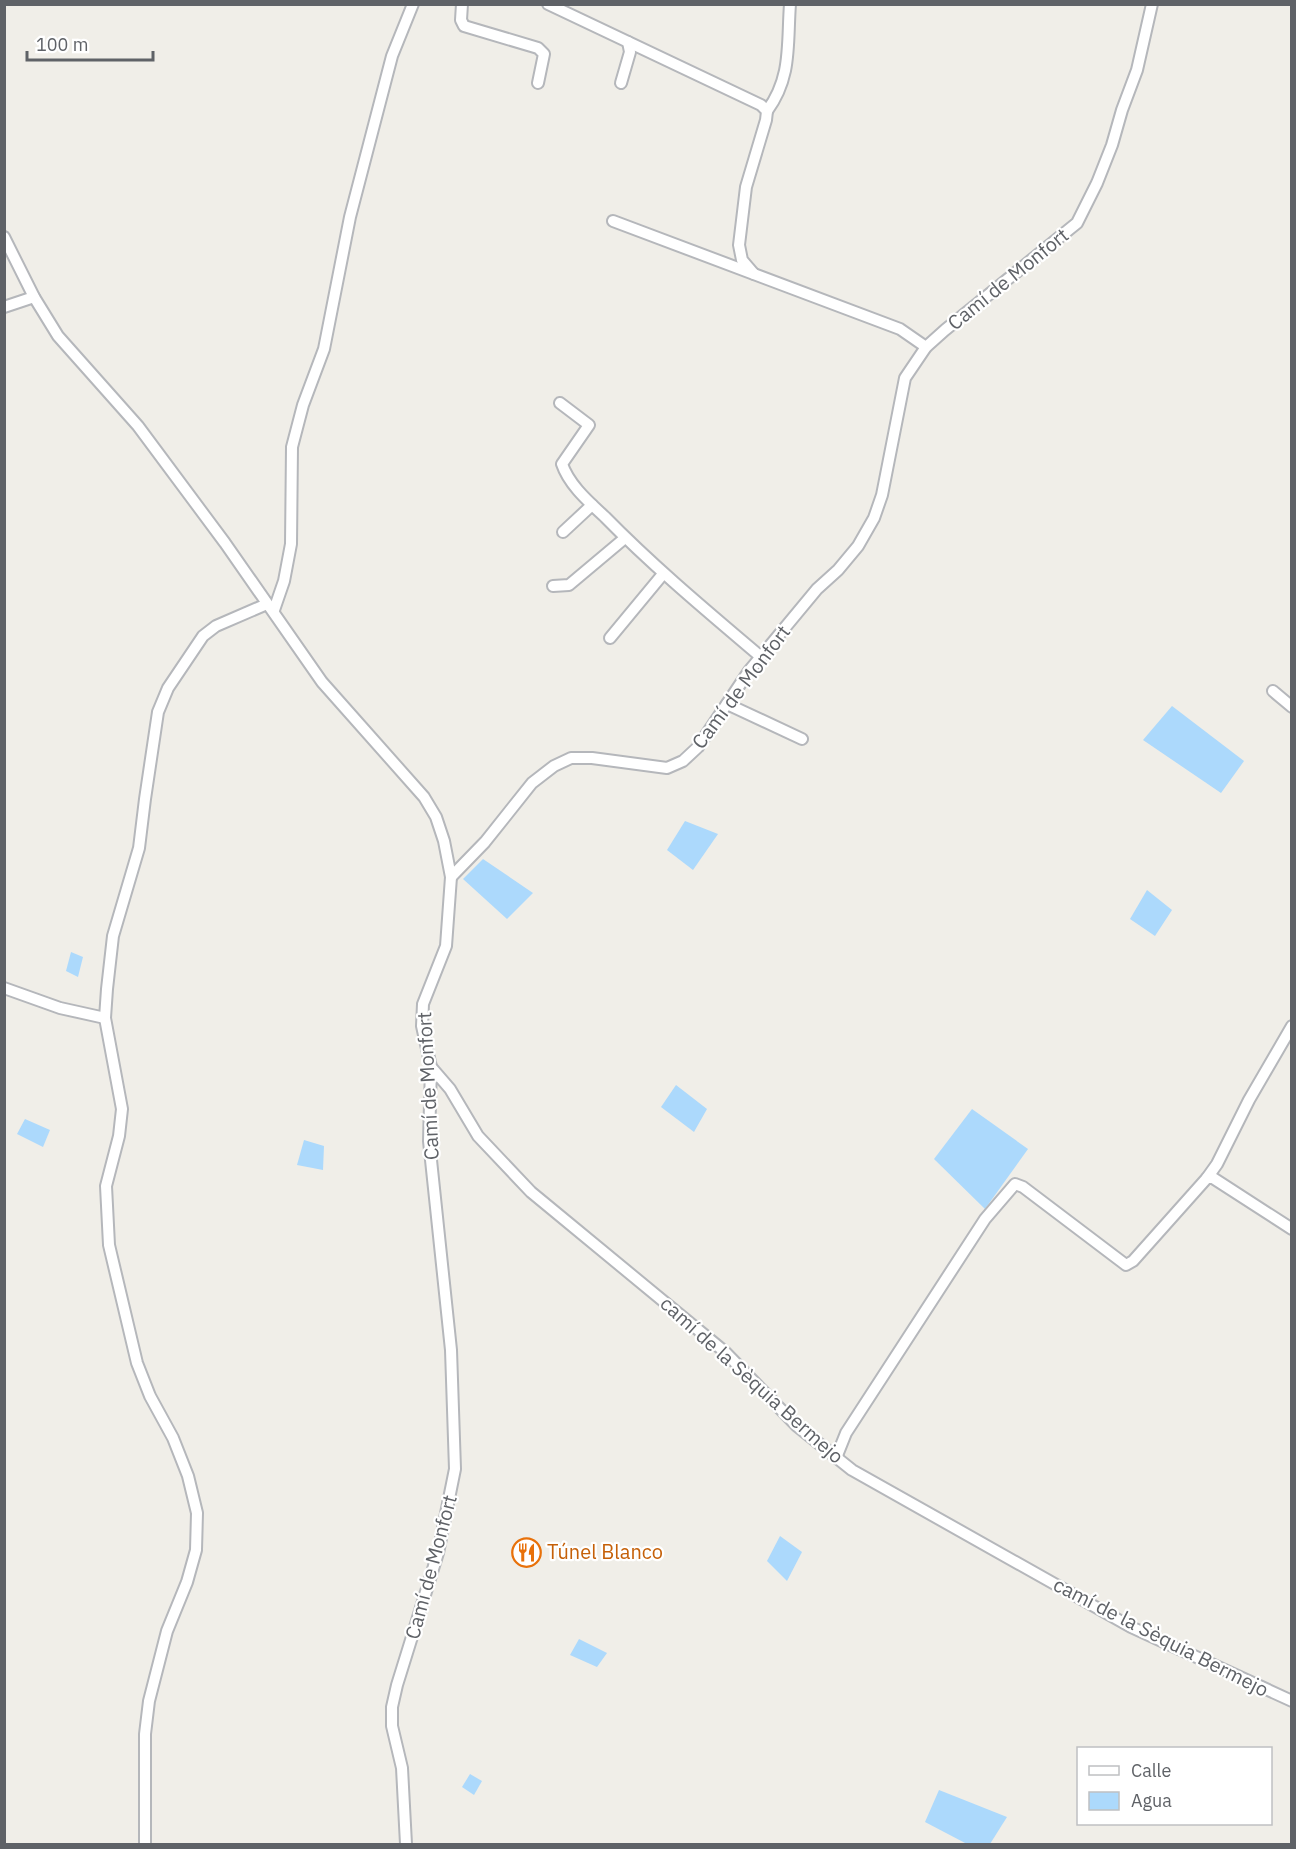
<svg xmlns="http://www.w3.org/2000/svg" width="1296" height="1849" viewBox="0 0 1296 1849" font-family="'IBM Plex Sans',sans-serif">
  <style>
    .water { fill: #acd9fc }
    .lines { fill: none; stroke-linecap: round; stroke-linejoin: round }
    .minor-casing { stroke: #b5b7bb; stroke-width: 14 }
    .minor { stroke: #fff; stroke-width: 10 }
    .labels { text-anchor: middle; stroke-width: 4.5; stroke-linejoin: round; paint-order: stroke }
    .street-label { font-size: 20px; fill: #5f6267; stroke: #fff }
    .food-label { font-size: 20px; fill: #c56008; stroke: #fff; text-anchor: start }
  </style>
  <rect width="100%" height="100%" fill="#f0eee8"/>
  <g class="water">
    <path d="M 1172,706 L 1244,761 L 1221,793 L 1143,740 Z"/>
    <path d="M 685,821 L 718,834 L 693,870 L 667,850 Z"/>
    <path d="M 483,859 L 533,893 L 507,919 L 463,879 Z"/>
    <path d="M 1147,890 L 1172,910 L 1155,936 L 1130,919 Z"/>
    <path d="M 71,952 L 83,957 L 78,977 L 66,971 Z"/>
    <path d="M 676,1085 L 707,1109 L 694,1132 L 661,1107 Z"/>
    <path d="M 972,1109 L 1028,1149 L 985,1209 L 934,1159 Z"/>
    <path d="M 25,1119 L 50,1130 L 43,1147 L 17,1134 Z"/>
    <path d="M 304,1140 L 324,1146 L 323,1170 L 297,1165 Z"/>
    <path d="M 780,1536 L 802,1552 L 787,1581 L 767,1561 Z"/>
    <path d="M 579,1639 L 607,1653 L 597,1667 L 570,1655 Z"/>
    <path d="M 470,1774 L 482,1781 L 474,1795 L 462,1787 Z"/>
    <path d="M 939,1790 L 1007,1817 L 990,1844 L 967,1844 L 925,1822 Z"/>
  </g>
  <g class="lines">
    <defs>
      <g id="minor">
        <path d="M 462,4 L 461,20 L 464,26 L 538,48 L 544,54 L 538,83"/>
        <path d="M 548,4 L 761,105 L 767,111 L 766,120 L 746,187 L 739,245 L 742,260 L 754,274"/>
        <path d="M 621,83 L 630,52 L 628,42"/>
        <path d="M 767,111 C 792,77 787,45 790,4"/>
        <path d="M 613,221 L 900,329 L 926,347"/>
        <path d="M 4,237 L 34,297 L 58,336 L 138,426 L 225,543 L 322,682 L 424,797 L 436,817 L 444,841 L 451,877 L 446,946 L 423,1004 L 422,1026 L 431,1067 L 429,1141 L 451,1350 L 455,1469 L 438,1553 L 397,1685 L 392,1707 L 392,1726 L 402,1768 L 406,1844"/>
        <path d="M 4,307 L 34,297"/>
        <path d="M 560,403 L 589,425 L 562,464 C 569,485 589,502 605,517 C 654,567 708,612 761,657"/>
        <path d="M 563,532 L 592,505"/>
        <path d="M 553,586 L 569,585 L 625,538"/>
        <path d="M 274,610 L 284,581 L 291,544 L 292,447 L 303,405 L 324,349 L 350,217 L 392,56 L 413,4"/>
        <path d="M 610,638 L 663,574"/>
        <path d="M 1273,691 L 1292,707"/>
        <path d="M 727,704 L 802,739"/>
        <path d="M 451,877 L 485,842 L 532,783 L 554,766 L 571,758 L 592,758 L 667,768 L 683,761 L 698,747 L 749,671 L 817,589 L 838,570 L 858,546 L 874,518 L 882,495 L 905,378 L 926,347 L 945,330 L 1077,223 L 1097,183 L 1112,145 L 1122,110 L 1137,70 L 1152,4"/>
        <path d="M 4,988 L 60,1008 L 105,1018"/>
        <path d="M 431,1067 L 450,1089 L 478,1136 L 531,1192 L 725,1352 L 797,1426 L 852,1470 L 1131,1627 L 1292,1701"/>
        <path d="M 1207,1178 L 1217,1164 L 1249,1100 L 1292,1026"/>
        <path d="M 836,1458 L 846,1433 L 985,1219 L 1015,1184 L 1023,1187 L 1126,1265 L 1133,1261 L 1207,1178 L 1213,1178 L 1292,1229"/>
        <path d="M 145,1844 L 145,1734 L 149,1701 L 167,1631 L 187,1582 L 196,1550 L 197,1513 L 188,1476 L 173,1438 L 150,1396 L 137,1363 L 109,1245 L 106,1186 L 119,1136 L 122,1109 L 105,1018 L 107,989 L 113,936 L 139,848 L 145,799 L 158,712 L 168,688 L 203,636 L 216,626 L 267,604"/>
      </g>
    </defs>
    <use href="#minor" class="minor-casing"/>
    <use href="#minor" class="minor"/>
  </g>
  <defs>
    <symbol id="restaurant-ring" viewBox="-11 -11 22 22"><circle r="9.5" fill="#fff" stroke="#e8710a" stroke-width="1.5"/><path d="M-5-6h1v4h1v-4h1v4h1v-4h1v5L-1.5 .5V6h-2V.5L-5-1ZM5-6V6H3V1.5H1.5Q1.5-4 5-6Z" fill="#e8710a"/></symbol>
  </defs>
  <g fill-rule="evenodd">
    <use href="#restaurant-ring" x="510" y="1536" width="33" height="33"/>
  </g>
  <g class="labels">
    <g class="street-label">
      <text transform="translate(1008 279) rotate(-39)" y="7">Camí de Monfort</text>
      <text transform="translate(741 687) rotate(-53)" y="7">Camí de Monfort</text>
      <text transform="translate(428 1086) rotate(-93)" y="7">Camí de Monfort</text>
      <text transform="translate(752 1380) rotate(42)" y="7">camí de la Sèquia Bermejo</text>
      <text transform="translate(431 1567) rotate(-75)" y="7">Camí de Monfort</text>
      <text transform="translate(1161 1637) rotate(27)" y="7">camí de la Sèquia Bermejo</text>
    </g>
    <g class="food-label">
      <text x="547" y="1559">Túnel Blanco</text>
    </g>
  </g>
  <rect width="1296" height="1849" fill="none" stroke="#5f6267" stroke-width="12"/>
  <rect x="1077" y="1747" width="195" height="78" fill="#ffffff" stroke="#bfc0c2" stroke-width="1.5"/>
  <rect x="1089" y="1766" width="30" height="9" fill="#ffffff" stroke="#bfc0c2" stroke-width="1.5"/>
  <text x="1131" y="1777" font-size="18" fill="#5f6267">Calle</text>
  <rect x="1089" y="1792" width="30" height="18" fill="#acd9fc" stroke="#bfc0c2" stroke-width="1.5"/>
  <text x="1131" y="1807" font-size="18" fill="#5f6267">Agua</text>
  <path d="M27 51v9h126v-9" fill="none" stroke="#5f6267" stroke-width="3"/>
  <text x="36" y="51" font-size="18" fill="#5f6267" stroke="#ffffff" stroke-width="4.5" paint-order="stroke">100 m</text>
</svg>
